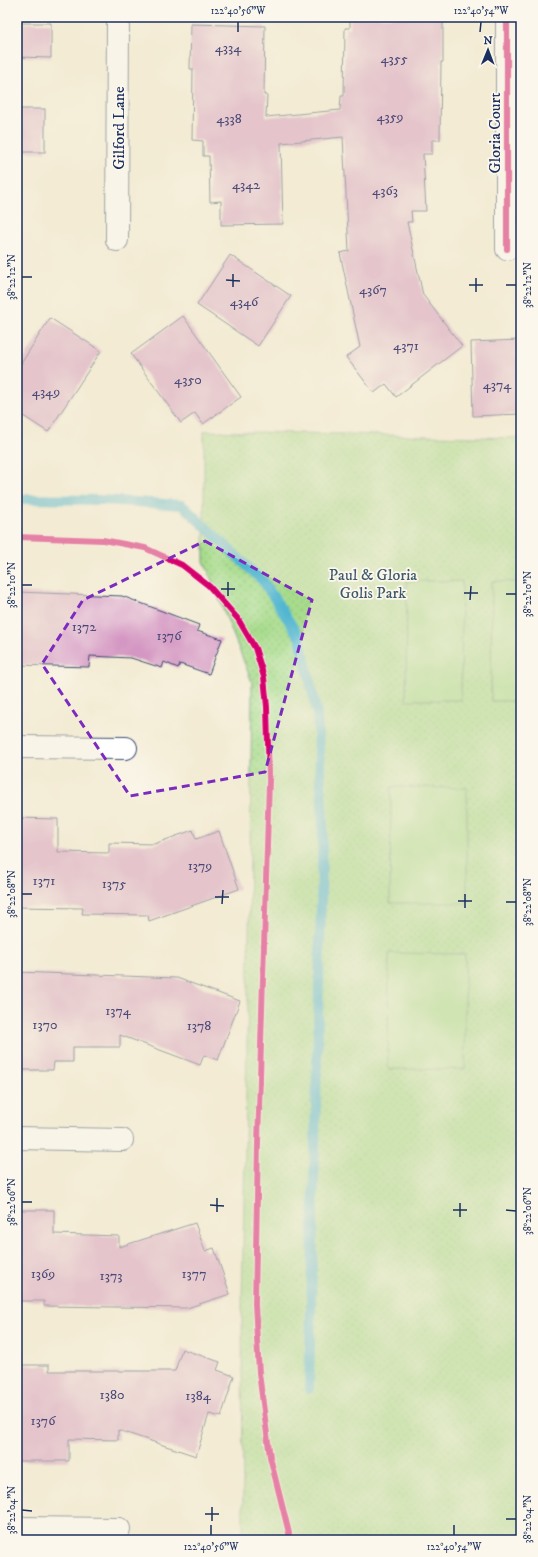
<svg xmlns="http://www.w3.org/2000/svg" width="538" height="1557" viewBox="0 0 538 1557" font-family="'IM FELL DW Pica',serif">
  <style>
    .park { fill: url(#park-dots); stroke: #618675 }
    .garden { fill: #a7dc8c; stroke: #618675 }
    .lines { fill: none; stroke-linecap: round; stroke-linejoin: round }
    .stream { stroke: #51b6d0; stroke-width: 10 }
    .building { fill: #d496c3 }
    .minor-casing { stroke: #3b4b70; stroke-width: 24 }
    .minor { stroke: #fff; stroke-width: 22 }
    .cycleway-casing { stroke: #fbf7ec; stroke-width: 8 }
    .cycleway { stroke: #d6006c; stroke-width: 6 }
    .marked { fill: none; stroke: #7b2cbf; stroke-width: 3; stroke-dasharray: 8 5; stroke-linejoin: round }
    .ticks { fill: none; stroke: #1b2f5e; stroke-width: 1.5 }
    .labels { text-anchor: middle; stroke-width: 3.5; stroke-linejoin: round; paint-order: stroke }
    .number-label { font-size: 14px; fill: #494977 }
    .street-label { font-size: 16px; fill: #1b2f5e; stroke: #fbf7ec }
    .park-label { font-size: 16px; fill: #3e5a6a; stroke: #fbf7ec }
    .neatline { fill: none; stroke: #1b2f5e; stroke-width: 1.5 }
    .ticks-label { font-size: 10px; text-anchor: middle; fill: #1b2f5e }
  </style>
  <defs>
    <pattern id="park-dots" width="8" height="8" patternUnits="userSpaceOnUse"><rect width="8" height="8" fill="#a7dc8c"/><path d="M2 2h.1M6 6h.1" fill="none" stroke="#8fbd7b" stroke-width="1.8" stroke-linecap="round"/></pattern>
  </defs>
  <rect width="100%" height="100%" fill="#fbf7ec"/>
  <filter id="ink" filterUnits="userSpaceOnUse"><feTurbulence type="fractalNoise" baseFrequency=".025" numOctaves="2"/><feDisplacementMap in="SourceGraphic" scale="8" xChannelSelector="R" yChannelSelector="G"/><feConvolveMatrix kernelMatrix="1 2 1 2 8 2 1 2 1" color-interpolation-filters="sRGB"/></filter>
  <filter id="wash" filterUnits="userSpaceOnUse"><feTurbulence type="fractalNoise" baseFrequency=".012" numOctaves="4" result="noise"/><feDisplacementMap in="SourceGraphic" scale="16" xChannelSelector="R" yChannelSelector="G"/><feGaussianBlur stdDeviation="0.9" result="paint"/><feColorMatrix in="noise" values="0 0 0 0 0 0 0 0 0 0 0 0 0 0 0 0 0 1.4 0 .05"/><feComposite in="paint" operator="in"/></filter>
  <g filter="url(#wash)">
    <rect width="100%" height="100%" fill="#f3ebd3"/>
    <path class="park" d="M 204,431 L 521,438 L 521,1540 L 243,1540 L 242,1303 L 249,938 L 252,682 L 204,561 Z"/>
    <g class="garden">
      <path d="M 407,581 L 462,581 L 461,700 L 406,700 Z"/>
      <path d="M 492,581 L 521,582 L 521,701 L 491,701 Z"/>
      <path d="M 391,787 L 467,788 L 467,903 L 390,903 Z"/>
      <path d="M 389,953 L 465,954 L 465,1069 L 388,1069 Z"/>
    </g>
    <g class="lines">
      <path class="stream" d="M 17,499 L 103,500 L 182,505 L 263,581 L 300,638 L 317,713 L 323,822 L 309,1389"/>
    </g>
    <g id="blocks">
      <g class="building">
        <path d="M 350,17 L 443,17 L 443,62 L 441,62 L 440,140 L 432,140 L 432,154 L 423,154 L 426,211 L 411,211 L 412,222 L 407,222 L 423,295 L 462,346 L 396,397 L 386,384 L 374,393 L 346,357 L 360,347 L 340,253 L 349,251 L 343,137 L 281,143 L 283,224 L 221,225 L 221,201 L 210,202 L 209,156 L 203,156 L 203,141 L 192,140 L 193,69 L 190,69 L 191,24 L 265,26 L 264,95 L 267,95 L 266,117 L 340,110 L 341,96 L 344,96 L 345,28 L 350,28 Z"/>
        <path d="M 17,23 L 51,23 L 51,58 L 17,57 Z"/>
        <rect x="17" y="109" width="28" height="43"/>
        <path d="M 230,255 L 291,296 L 258,346 L 197,305 Z"/>
        <path d="M 183,316 L 241,397 L 203,424 L 195,413 L 181,423 L 131,354 Z"/>
        <path d="M 50,318 L 101,351 L 48,432 L 17,412 L 17,370 Z"/>
        <path d="M 521,340 L 521,414 L 473,416 L 471,342 Z"/>
        <path d="M 17,592 L 122,596 L 199,625 L 197,631 L 222,639 L 209,674 L 180,664 L 178,668 L 164,662 L 162,668 L 131,658 L 90,656 L 89,667 L 17,665 Z"/>
        <path d="M 17,818 L 58,819 L 58,852 L 109,853 L 109,843 L 154,844 L 193,830 L 196,839 L 219,831 L 239,889 L 149,921 L 148,915 L 82,914 L 83,908 L 17,907 Z"/>
        <path d="M 17,972 L 177,978 L 240,1001 L 218,1060 L 204,1055 L 200,1065 L 120,1035 L 120,1047 L 73,1047 L 73,1062 L 54,1062 L 53,1070 L 17,1070 Z"/>
        <path d="M 17,1210 L 54,1210 L 54,1234 L 119,1236 L 119,1247 L 195,1223 L 205,1251 L 214,1248 L 230,1294 L 187,1308 L 44,1306 L 44,1301 L 17,1301 Z"/>
        <path d="M 182,1349 L 220,1362 L 217,1370 L 234,1376 L 221,1417 L 209,1414 L 196,1456 L 118,1430 L 118,1440 L 69,1439 L 69,1461 L 17,1461 L 17,1365 L 49,1365 L 49,1371 L 175,1371 Z"/>
      </g>
    </g>
  </g>
  <g filter="url(#ink)">
    <use href="#blocks" fill-opacity="0" stroke="#3b4b70" stroke-width="1"/>
    <g class="lines">
      <defs>
        <g id="minor">
          <path d="M 117,240 L 118,17"/>
          <path d="M 507,249 L 507,17"/>
          <path d="M 17,747 L 126,748"/>
          <path d="M 17,1138 L 122,1140"/>
          <path d="M 17,1528 L 119,1529"/>
        </g>
      </defs>
      <use href="#minor" class="minor-casing"/>
      <use href="#minor" class="minor"/>
      <defs>
        <g id="cycleway">
          <path d="M 507,249 L 507,17"/>
          <path d="M 17,537 L 103,540 L 145,548 L 182,565 L 209,586 L 238,619 L 255,648 L 264,677 L 267,707 L 269,781 L 258,1143 L 255,1304 L 259,1373 L 270,1457 L 289,1533 L 289,1540"/>
        </g>
      </defs>
      <use href="#cycleway" class="cycleway-casing"/>
      <use href="#cycleway" class="cycleway"/>
    </g>
  </g>
  <path d="M0 0H538V1557H0ZM 205,541 L 312,600 L 265,772 L 130,796 L 42,664 L 83,600 Z" fill="#f3ebd3" fill-opacity=".55" fill-rule="evenodd"/>
  <path class="marked" d="M 205,541 L 312,600 L 265,772 L 130,796 L 42,664 L 83,600 Z"/>
  <path class="ticks" d="M 238,32 L 238,22M 480,32 L 481,22M 22,277 L 32,277M 226,280 L 240,281M 469,285 L 483,285M 506,285 L 516,285M 233,287 L 233,274M 476,292 L 476,278M 22,585 L 32,585M 221,589 L 235,589M 464,593 L 478,593M 506,594 L 516,594M 228,596 L 228,582M 470,600 L 471,586M 22,894 L 32,894M 215,897 L 229,897M 458,901 L 472,901M 506,902 L 516,902M 222,904 L 223,890M 465,908 L 465,894M 22,1202 L 32,1202M 210,1205 L 224,1206M 453,1210 L 467,1210M 506,1210 L 516,1211M 217,1212 L 217,1198M 460,1217 L 460,1203M 22,1510 L 32,1511M 205,1514 L 219,1514M 506,1519 L 516,1519M 212,1521 L 212,1507M 211,1535 L 211,1525M 454,1535 L 454,1525"/>
  <g class="labels">
    <g class="number-label">
      <text x="228" y="52">4334</text>
      <text x="394" y="63">4355</text>
      <text x="390" y="121">4359</text>
      <text x="229" y="123">4338</text>
      <text x="246" y="189">4342</text>
      <text x="385" y="195">4363</text>
      <text x="373" y="294">4367</text>
      <text x="244" y="306">4346</text>
      <text x="406" y="350">4371</text>
      <text x="188" y="384">4350</text>
      <text x="497" y="389">4374</text>
      <text x="46" y="396">4349</text>
      <text x="84" y="631">1372</text>
      <text x="169" y="640">1376</text>
      <text x="200" y="870">1379</text>
      <text x="44" y="885">1371</text>
      <text x="114" y="888">1375</text>
      <text x="118" y="1015">1374</text>
      <text x="45" y="1029">1370</text>
      <text x="199" y="1030">1378</text>
      <text x="43" y="1278">1369</text>
      <text x="194" y="1278">1377</text>
      <text x="111" y="1280">1373</text>
      <text x="112" y="1399">1380</text>
      <text x="198" y="1400">1384</text>
      <text x="43" y="1425">1376</text>
    </g>
    <g class="street-label">
      <text transform="translate(118 128) rotate(-90)" y="6">Gilford Lane</text>
      <text transform="translate(494 133) rotate(-90)" y="6">Gloria Court</text>
    </g>
    <g class="park-label">
      <text x="373" y="580">Paul &amp; Gloria<tspan x="373" dy="18">Golis Park</tspan></text>
    </g>
  </g>
  <rect width="538" height="1557" fill="none" stroke="#fbf7ec" stroke-width="44"/>
  <g transform="translate(488 50) rotate(1)" stroke="#fbf7ec" stroke-width="3" paint-order="stroke">
  <path d="M0-3L7 15L0 10L-7 15Z" fill="#1b2f5e"/>
  <text y="-6" font-size="11" font-weight="bold" text-anchor="middle" fill="#1b2f5e">N</text>
  </g>
  <rect x="22" y="22" width="494" height="1513" class="neatline"/>
  <g class="ticks-label">
    <text x="238" y="14">122°40'56"W</text>
    <text x="481" y="14">122°40'54"W</text>
    <text transform="translate(11 277) rotate(-90)" y="4">38°22'12"N</text>
    <text transform="translate(527 285) rotate(-90)" y="4">38°22'12"N</text>
    <text transform="translate(11 585) rotate(-90)" y="4">38°22'10"N</text>
    <text transform="translate(527 594) rotate(-90)" y="4">38°22'10"N</text>
    <text transform="translate(11 894) rotate(-90)" y="4">38°22'08"N</text>
    <text transform="translate(527 902) rotate(-90)" y="4">38°22'08"N</text>
    <text transform="translate(11 1202) rotate(-90)" y="4">38°22'06"N</text>
    <text transform="translate(527 1211) rotate(-90)" y="4">38°22'06"N</text>
    <text transform="translate(11 1510) rotate(-90)" y="4">38°22'04"N</text>
    <text transform="translate(527 1519) rotate(-90)" y="4">38°22'04"N</text>
    <text x="211" y="1550">122°40'56"W</text>
    <text x="454" y="1550">122°40'54"W</text>
  </g>
</svg>
